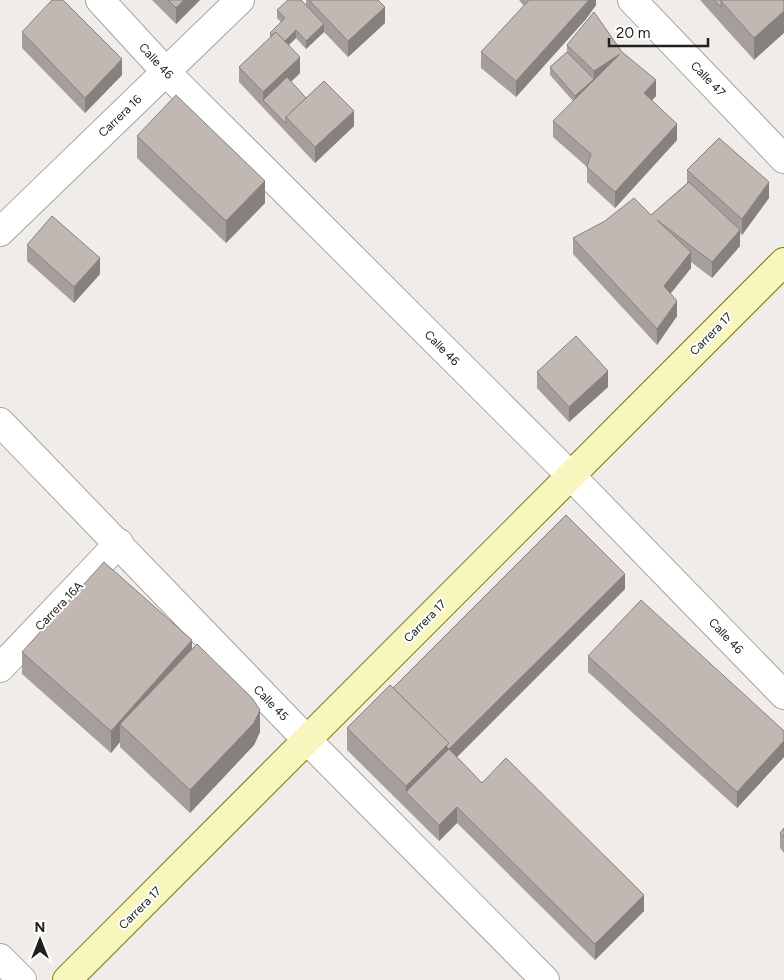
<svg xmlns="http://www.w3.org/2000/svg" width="784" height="980" viewBox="0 0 784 980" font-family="Figtree,sans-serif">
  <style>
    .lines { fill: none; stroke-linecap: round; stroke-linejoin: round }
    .street-casing { stroke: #a4a4a4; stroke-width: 30 }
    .secondary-casing { stroke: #767708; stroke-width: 30 }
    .street { stroke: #fff; stroke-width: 28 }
    .secondary { stroke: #f8f5bd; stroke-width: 28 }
    .wall { fill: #a69e9a }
    .shaded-wall { fill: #87817d }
    .building { fill: #c1b8b3; stroke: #87817d }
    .labels { text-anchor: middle; stroke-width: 4; stroke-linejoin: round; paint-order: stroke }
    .street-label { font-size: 12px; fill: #202020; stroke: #fff }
  </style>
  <rect width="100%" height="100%" fill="#f0ece7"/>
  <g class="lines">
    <defs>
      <g id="street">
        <path d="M 100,0 L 166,72 L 570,475 L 784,695"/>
        <path d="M 632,0 L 784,159"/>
        <path d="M 0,232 L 240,0"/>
        <path d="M 0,422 L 307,740 L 545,980"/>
        <path d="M 0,668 L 119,543"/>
        <path d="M 0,958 L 22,980"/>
      </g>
      <path id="secondary" d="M 67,980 L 784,262"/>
    </defs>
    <use href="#street" class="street-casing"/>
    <use href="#secondary" class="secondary-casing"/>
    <use href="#street" class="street"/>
    <use href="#secondary" class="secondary"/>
  </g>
  <g class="wall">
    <path d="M 152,0 L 200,0 L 176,24 Z"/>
    <path d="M 306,0 L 378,0 L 385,23 L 348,57 L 324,32 L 306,49 L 296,38 L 289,45 L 300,73 L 291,82 L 306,98 L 354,126 L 315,163 L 239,82 L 239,67 L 270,38 L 270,33 L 281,22 L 277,18 L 277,10 L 306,5 Z"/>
    <path d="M 519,0 L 596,0 L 596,5 L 586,19 L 516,97 L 481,68 L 481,52 L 524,6 Z"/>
    <path d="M 700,0 L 784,0 L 754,60 Z"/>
    <path d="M 22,32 L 122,75 L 85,113 L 22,48 Z"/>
    <path d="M 567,45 L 622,52 L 656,96 L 652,100 L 677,140 L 615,208 L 587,182 L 587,167 L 553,137 L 553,121 L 573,101 L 550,75 L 550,67 L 567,52 Z"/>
    <path d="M 137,136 L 265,203 L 226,243 L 137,158 Z"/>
    <path d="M 687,170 L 769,198 L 742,235 L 740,233 L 740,246 L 712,278 L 691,262 L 691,268 L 670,293 L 677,316 L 657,345 L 573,254 L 573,238 L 651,215 L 687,183 Z"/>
    <path d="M 27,245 L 100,274 L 74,303 L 27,261 Z"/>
    <path d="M 537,372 L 608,387 L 569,422 L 537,388 Z"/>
    <path d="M 625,589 L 457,757 L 482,783 L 644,911 L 595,960 L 457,823 L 439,841 L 347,750 L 347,728 L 393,688 Z"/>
    <path d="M 192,649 L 260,732 L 254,745 L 190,813 L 120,747 L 120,742 L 111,753 L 22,674 L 22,652 Z"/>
    <path d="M 588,656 L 784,731 L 784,757 L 737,808 L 588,672 Z"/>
    <path d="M 784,828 L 784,853 L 780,848 L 780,833 Z"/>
  </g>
  <g class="shaded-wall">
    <path d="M 184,0 L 200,0 L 176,24 L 176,8 Z"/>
    <path d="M 589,0 L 596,0 L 596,5 L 586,19 L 516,97 L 516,81 Z"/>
    <path d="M 385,7 L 385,23 L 348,57 L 348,41 Z"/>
    <path d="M 784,11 L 784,33 L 754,60 L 754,38 Z"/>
    <path d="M 324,24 L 324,32 L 306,49 L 306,41 Z"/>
    <path d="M 296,30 L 296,38 L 281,52 L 281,44 Z"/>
    <path d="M 620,54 L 594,87 L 594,71 Z"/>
    <path d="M 300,57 L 300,73 L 267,104 L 263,100 L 263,92 Z"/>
    <path d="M 122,59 L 122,75 L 85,113 L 85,98 Z"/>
    <path d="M 594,79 L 594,87 L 575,105 L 575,96 Z"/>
    <path d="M 656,80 L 656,96 L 644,109 L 644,93 Z"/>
    <path d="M 354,111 L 354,126 L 315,163 L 315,147 Z"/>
    <path d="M 677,124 L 677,140 L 615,208 L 615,192 Z"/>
    <path d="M 265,181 L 265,203 L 226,243 L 226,221 Z"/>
    <path d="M 769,182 L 769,198 L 742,235 L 742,219 Z"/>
    <path d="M 740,230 L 740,246 L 712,278 L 712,262 Z"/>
    <path d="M 691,252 L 691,268 L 664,302 L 664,286 Z"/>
    <path d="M 100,258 L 100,274 L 74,303 L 74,287 Z"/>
    <path d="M 677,301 L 677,316 L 657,345 L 657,329 Z"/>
    <path d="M 608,371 L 608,387 L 569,422 L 569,407 Z"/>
    <path d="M 625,574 L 625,589 L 449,765 L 449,749 Z"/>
    <path d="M 192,640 L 192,662 L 120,724 L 120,742 L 111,753 L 111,731 Z"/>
    <path d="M 260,710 L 260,732 L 254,745 L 190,813 L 190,790 Z"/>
    <path d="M 784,741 L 784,757 L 737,808 L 737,792 Z"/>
    <path d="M 449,743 L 449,765 L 406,792 L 406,786 Z"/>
    <path d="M 457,807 L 457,823 L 439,841 L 439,825 Z"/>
    <path d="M 644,895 L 644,911 L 595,960 L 595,944 Z"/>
  </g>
  <g class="building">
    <path d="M 52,0 L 63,0 L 122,59 L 85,98 L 22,32 Z"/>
    <path d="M 168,0 L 184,0 L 176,8 Z"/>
    <path d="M 288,0 L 301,0 L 324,24 L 306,41 L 296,30 L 285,41 L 276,32 L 272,35 L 270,33 L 285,18 L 277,10 Z"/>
    <path d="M 309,0 L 378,0 L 385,7 L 348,41 Z"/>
    <path d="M 529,0 L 589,0 L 516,81 L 481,52 Z"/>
    <path d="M 714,0 L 722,0 L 721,1 L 721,7 Z"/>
    <path d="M 722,0 L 784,0 L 784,11 L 754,38 L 721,1 Z"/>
    <path d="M 594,12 L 622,52 L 656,80 L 644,93 L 677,124 L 615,192 L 587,167 L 591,154 L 553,121 L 620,54 L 594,71 L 567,45 Z"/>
    <path d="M 276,32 L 300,57 L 263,92 L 239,67 Z"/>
    <path d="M 567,52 L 594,79 L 575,96 L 550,67 Z"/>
    <path d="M 287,77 L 306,98 L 286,117 L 286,124 L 263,100 Z"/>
    <path d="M 324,81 L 354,111 L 315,147 L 286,117 Z"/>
    <path d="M 176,95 L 265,181 L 226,221 L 137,136 Z"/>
    <path d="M 719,138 L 769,182 L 742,219 L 687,170 Z"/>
    <path d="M 689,182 L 740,230 L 712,262 L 657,220 L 691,252 L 664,286 L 677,301 L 657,329 L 573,238 L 605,221 L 634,198 L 651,215 Z"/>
    <path d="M 52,216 L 100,258 L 74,287 L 27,245 Z"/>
    <path d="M 576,336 L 608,371 L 569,407 L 537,372 Z"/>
    <path d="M 566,515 L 625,574 L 449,749 L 482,783 L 506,758 L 644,895 L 595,944 L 457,807 L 439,825 L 406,792 L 449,749 L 446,746 L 449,743 L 393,688 Z"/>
    <path d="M 104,562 L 192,640 L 111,731 L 22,652 Z"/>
    <path d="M 641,600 L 784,731 L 784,741 L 737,792 L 588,656 Z"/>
    <path d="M 197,644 L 252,698 L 260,710 L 254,723 L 190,790 L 120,724 Z"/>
    <path d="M 390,685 L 449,743 L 406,786 L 347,728 Z"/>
    <path d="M 784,828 L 784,837 L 780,833 Z"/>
  </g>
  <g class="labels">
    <g class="street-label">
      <text transform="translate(156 61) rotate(47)" y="4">Calle 46</text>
      <text transform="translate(708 79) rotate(46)" y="4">Calle 47</text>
      <text transform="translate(120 116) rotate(-44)" y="4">Carrera 16</text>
      <text transform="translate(711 334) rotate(-45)" y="4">Carrera 17</text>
      <text transform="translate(442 348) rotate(45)" y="4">Calle 46</text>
      <text transform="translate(59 606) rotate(-46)" y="4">Carrera 16A</text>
      <text transform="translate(425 621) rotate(-45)" y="4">Carrera 17</text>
      <text transform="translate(726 636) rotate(46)" y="4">Calle 46</text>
      <text transform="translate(271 703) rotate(46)" y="4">Calle 45</text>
      <text transform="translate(140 908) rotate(-45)" y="4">Carrera 17</text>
    </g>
  </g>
  <g transform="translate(40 940)" stroke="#ffffff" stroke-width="4" paint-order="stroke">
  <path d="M0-4L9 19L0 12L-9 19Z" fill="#202020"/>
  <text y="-8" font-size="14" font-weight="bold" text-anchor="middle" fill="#202020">N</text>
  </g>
  <path d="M609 38v8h99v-8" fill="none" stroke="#202020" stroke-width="2.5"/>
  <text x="616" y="38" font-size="15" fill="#202020" stroke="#ffffff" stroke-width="4" paint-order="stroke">20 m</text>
</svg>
